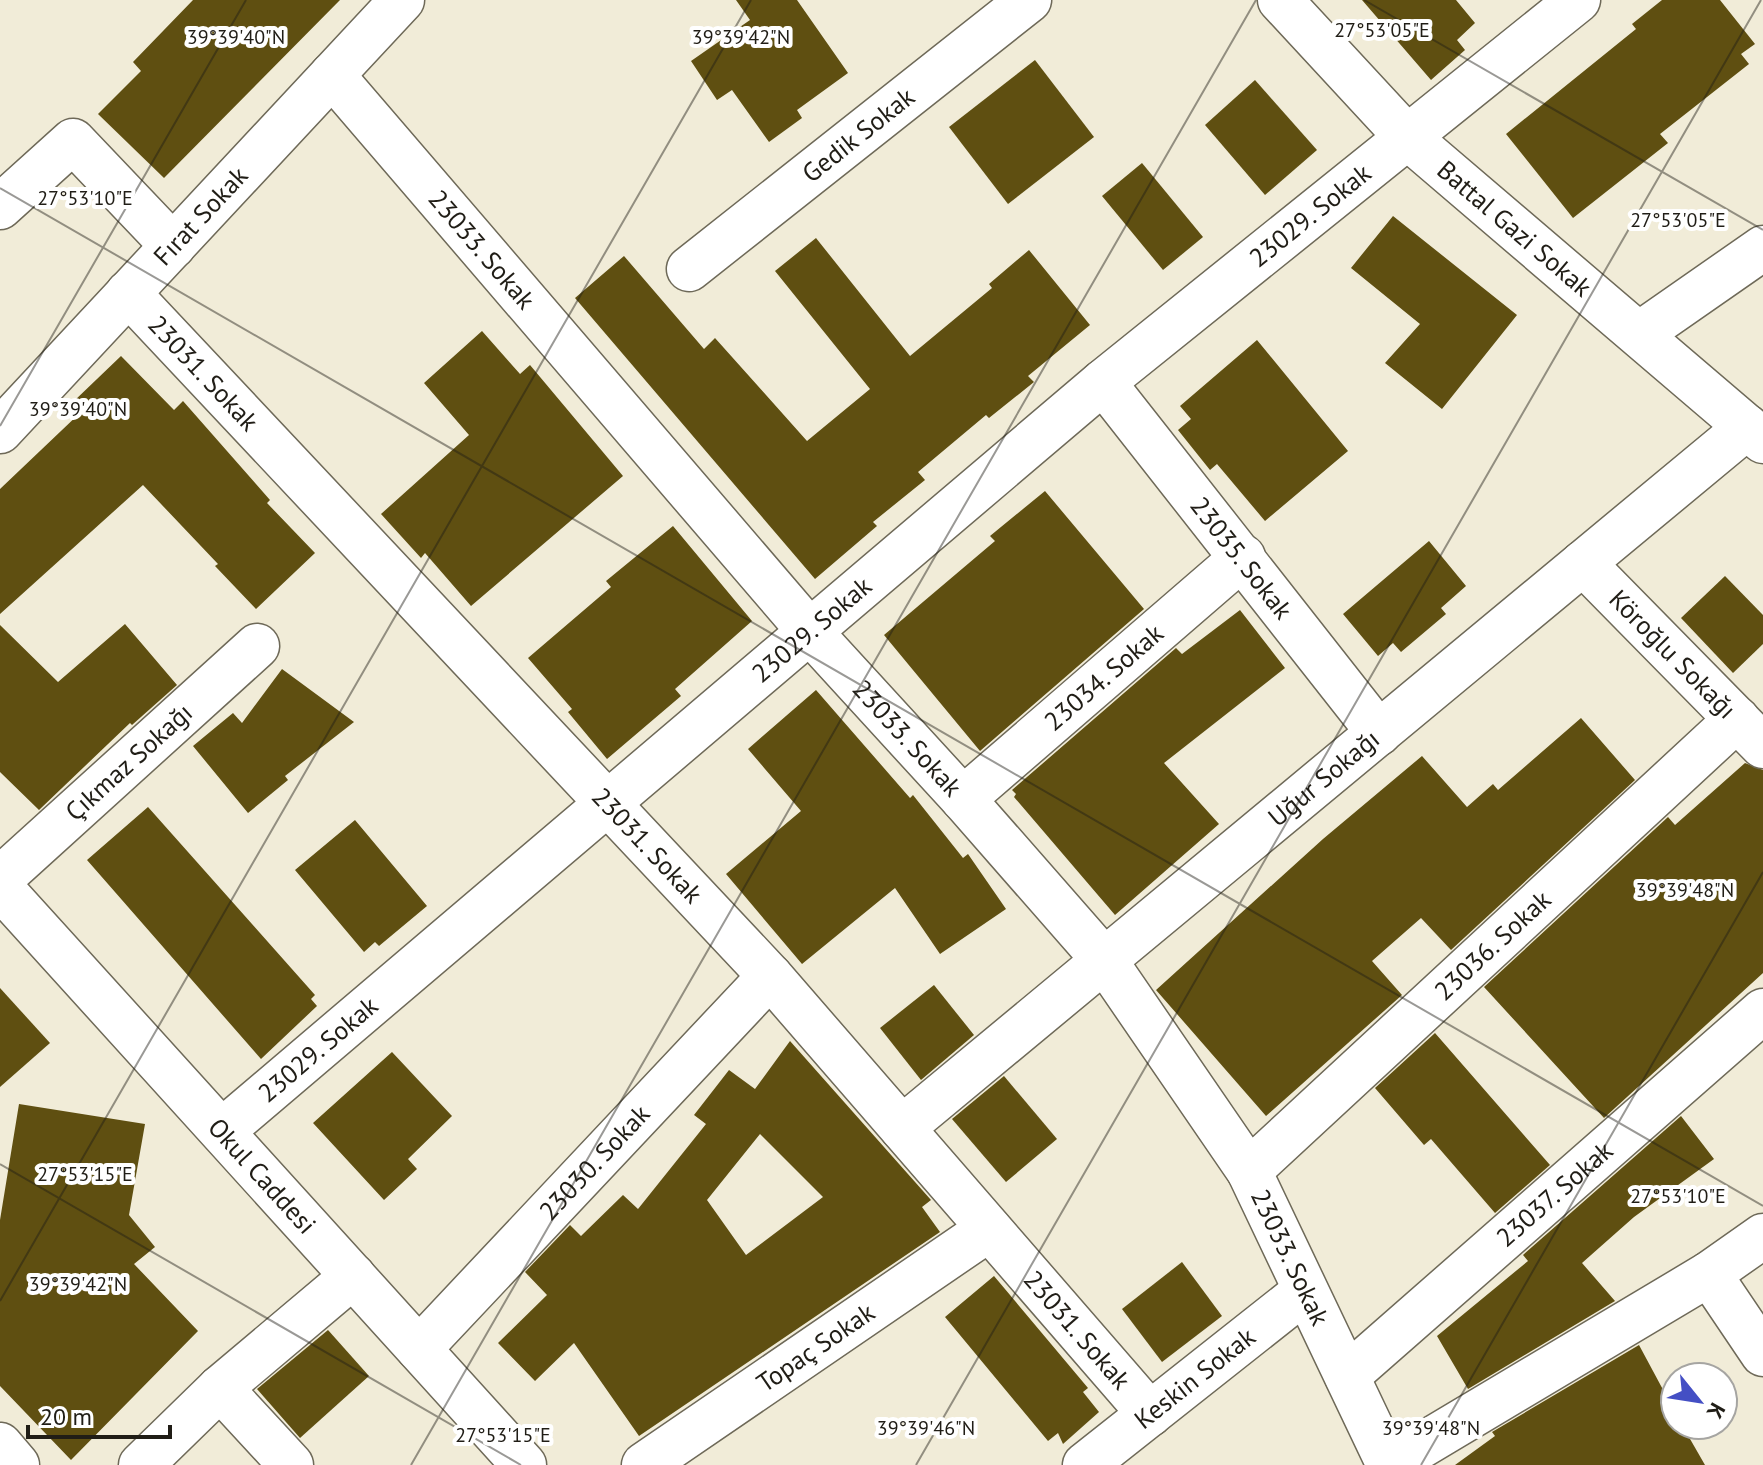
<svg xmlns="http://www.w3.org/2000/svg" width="1763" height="1465" viewBox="0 0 1763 1465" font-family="'PT Sans',sans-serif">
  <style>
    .building { fill: #5f4f11; fill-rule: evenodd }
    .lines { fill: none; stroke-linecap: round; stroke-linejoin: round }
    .minor-casing { stroke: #6e6958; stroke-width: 47 }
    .secondary-casing { stroke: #6e6958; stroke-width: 47 }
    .minor { stroke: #fff; stroke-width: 44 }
    .secondary { stroke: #fff; stroke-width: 44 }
    .ticks { fill: none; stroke: #201d16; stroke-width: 2; stroke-opacity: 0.45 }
    .labels { text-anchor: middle; stroke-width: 8; stroke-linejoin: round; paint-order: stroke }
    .street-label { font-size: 26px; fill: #201d16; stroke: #fff }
    .ticks-label { font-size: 20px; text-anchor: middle; fill: #201d16; stroke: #fff; stroke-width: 8; stroke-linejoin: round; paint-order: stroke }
  </style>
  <rect width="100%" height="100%" fill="#f1ecd8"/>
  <g class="building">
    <path d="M 193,0 L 340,0 L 164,178 L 98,114 L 141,71 L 133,62 Z"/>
    <path d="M 736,0 L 797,0 L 848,73 L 797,110 L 802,118 L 769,142 L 732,90 L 717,100 L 691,61 L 750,20 Z"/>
    <path d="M 1362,0 L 1456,0 L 1475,23 L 1457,40 L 1465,50 L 1431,80 Z"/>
    <path d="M 1662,0 L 1720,0 L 1755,44 L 1741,54 L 1749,64 L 1660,134 L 1668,143 L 1573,218 L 1506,134 L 1636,29 L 1632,24 Z"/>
    <path d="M 1035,60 L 1094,137 L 1008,204 L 949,127 Z"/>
    <path d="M 1255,80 L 1317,150 L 1265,195 L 1205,125 Z"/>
    <path d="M 1142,163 L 1203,237 L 1163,270 L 1102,196 Z"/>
    <path d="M 1393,216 L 1517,315 L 1442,409 L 1385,363 L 1420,324 L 1351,268 Z"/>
    <path d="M 816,238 L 910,356 L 992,288 L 989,284 L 1029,250 L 1090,325 L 1028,376 L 1034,382 L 989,418 L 986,415 L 918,472 L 925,480 L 873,522 L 877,526 L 815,579 L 575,298 L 624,256 L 704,349 L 715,338 L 807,441 L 870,389 L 775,271 Z"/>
    <path d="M 482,331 L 520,374 L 530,365 L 623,476 L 471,606 L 425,553 L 421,558 L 381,514 L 469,435 L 424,383 Z"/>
    <path d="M 1257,340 L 1348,451 L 1265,521 L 1217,464 L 1210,470 L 1178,430 L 1191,419 L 1180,406 Z"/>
    <path d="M 121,356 L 174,410 L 183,401 L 270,500 L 267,503 L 315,553 L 256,609 L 215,566 L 218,564 L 143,485 L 0,614 L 0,489 L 82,411 L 73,402 Z"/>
    <path d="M 1045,491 L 1144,609 L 980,751 L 884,635 L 995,541 L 990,536 Z"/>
    <path d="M 673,526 L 752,621 L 675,689 L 681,696 L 607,759 L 568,712 L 572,709 L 528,658 L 611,587 L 606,581 Z"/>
    <path d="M 1429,541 L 1466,586 L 1441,608 L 1446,614 L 1401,652 L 1393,643 L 1378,656 L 1343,614 Z"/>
    <path d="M 1725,576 L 1763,615 L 1763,644 L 1733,673 L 1681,618 Z"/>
    <path d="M 1240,610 L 1285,668 L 1164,763 L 1219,824 L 1115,915 L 1014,797 L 1016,794 L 1012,790 L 1176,648 L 1182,654 Z"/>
    <path d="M 125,624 L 177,685 L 132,725 L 130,723 L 39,810 L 0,772 L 0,625 L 58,682 Z"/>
    <path d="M 282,669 L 354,722 L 285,776 L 288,780 L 248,813 L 193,746 L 233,713 L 242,723 Z"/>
    <path d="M 816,690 L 910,798 L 913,795 L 963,858 L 968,854 L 1006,909 L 940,954 L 895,888 L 802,964 L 726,874 L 801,811 L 748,749 Z"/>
    <path d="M 1581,718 L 1635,780 L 1451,950 L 1421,918 L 1372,961 L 1402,995 L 1266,1116 L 1156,990 L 1323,839 L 1422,756 L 1467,807 L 1493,784 L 1498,790 Z"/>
    <path d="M 1745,763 L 1763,770 L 1763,973 L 1604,1118 L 1484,987 L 1668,817 L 1675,825 Z"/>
    <path d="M 148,807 L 315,995 L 311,999 L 317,1006 L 261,1059 L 87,860 Z"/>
    <path d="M 355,820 L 427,906 L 379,946 L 375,942 L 364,952 L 295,870 Z"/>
    <path d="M 934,985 L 974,1035 L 921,1080 L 880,1028 Z"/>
    <path d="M 0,988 L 50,1043 L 0,1087 Z"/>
    <path d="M 1435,1033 L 1550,1165 L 1495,1213 L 1431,1139 L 1424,1145 L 1375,1088 Z"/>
    <path d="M 790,1041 L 931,1200 L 922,1207 L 940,1232 L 639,1436 L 574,1343 L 535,1381 L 498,1343 L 547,1295 L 525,1272 L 570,1225 L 581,1236 L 623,1195 L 638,1209 L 706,1124 L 694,1115 L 729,1070 L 755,1089 ZM 760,1134 L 823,1197 L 746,1255 L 707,1200 Z"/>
    <path d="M 392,1052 L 452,1116 L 408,1159 L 417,1169 L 384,1200 L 313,1123 Z"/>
    <path d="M 1004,1076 L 1057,1139 L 1006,1182 L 952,1119 Z"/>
    <path d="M 19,1104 L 145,1124 L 129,1215 L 155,1247 L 134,1264 L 198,1331 L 71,1460 L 0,1386 L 0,1220 Z"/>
    <path d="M 1681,1116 L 1714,1159 L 1634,1217 L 1582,1263 L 1615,1301 L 1468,1389 L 1437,1336 L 1528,1261 L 1523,1255 Z"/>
    <path d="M 1182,1262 L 1222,1316 L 1162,1362 L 1122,1309 Z"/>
    <path d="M 994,1276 L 1088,1388 L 1083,1392 L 1099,1412 L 1063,1444 L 1058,1433 L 1048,1441 L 945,1317 Z"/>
    <path d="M 328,1330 L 369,1376 L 300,1438 L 257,1389 Z"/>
    <path d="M 1639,1345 L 1675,1412 L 1675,1425 L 1682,1425 L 1705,1465 L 1455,1465 L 1495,1436 L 1492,1432 Z"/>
  </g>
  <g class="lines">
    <defs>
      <g id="minor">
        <path id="s1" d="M 1280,0 L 1405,135 L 1763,441"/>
        <path id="s2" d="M 332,75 L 811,633 L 963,799 L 1105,961 L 1249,1171 L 1389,1465"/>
        <path d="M 0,207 L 73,141 L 173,246"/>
        <path id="s3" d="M 689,269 L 1029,0"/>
        <path id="s4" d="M 128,293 L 770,976 L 1150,1414"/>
        <path d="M 1641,333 L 1763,248"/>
        <path id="s5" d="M 1103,382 L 1379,733"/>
        <path id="s6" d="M 0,431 L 402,0"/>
        <path id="s7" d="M 1583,563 L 1763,746"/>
        <path id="s8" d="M 963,799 L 1243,557"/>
        <path id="s9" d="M 0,879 L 257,646"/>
        <path id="s10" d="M 902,1128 L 1747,427"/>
        <path id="s11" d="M 222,1131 L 1103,382 L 1578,0"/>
        <path id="s12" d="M 1249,1171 L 1737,719"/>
        <path d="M 1709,1274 L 1763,1354"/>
        <path id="s13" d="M 419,1349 L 770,976"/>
        <path id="s14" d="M 1347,1376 L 1763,1011"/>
        <path d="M 220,1388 L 291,1465"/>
        <path d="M 0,1445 L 17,1465"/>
        <path d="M 141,1465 L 220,1388 L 353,1276"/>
        <path id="s15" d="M 644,1465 L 989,1229"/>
        <path id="s16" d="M 1085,1465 L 1305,1291"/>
        <path d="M 1389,1465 L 1709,1274 L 1763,1236"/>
      </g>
      <g id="secondary">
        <path id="s17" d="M 0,887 L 524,1465"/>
      </g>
    </defs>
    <use href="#minor" class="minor-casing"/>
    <use href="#secondary" class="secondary-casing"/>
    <use href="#minor" class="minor"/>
    <use href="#secondary" class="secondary"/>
  </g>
  <path class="ticks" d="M 1364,0 L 1763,230M 0,188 L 1763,1206M 0,426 L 246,0M 0,1164 L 521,1465M 0,1301 L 751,0M 411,1465 L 1256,0M 916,1465 L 1761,0M 1421,1465 L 1763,872"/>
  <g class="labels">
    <g class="street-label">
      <text dy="9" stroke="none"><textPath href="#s3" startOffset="216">Gedik Sokak</textPath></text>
      <text dy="9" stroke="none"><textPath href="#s11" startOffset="1422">23029. Sokak</textPath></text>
      <text dy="9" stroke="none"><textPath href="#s6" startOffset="294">Fırat Sokak</textPath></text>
      <text dy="9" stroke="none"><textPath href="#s1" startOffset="328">Battal Gazi Sokak</textPath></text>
      <text dy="9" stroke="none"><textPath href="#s2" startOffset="230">23033. Sokak</textPath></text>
      <text dy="9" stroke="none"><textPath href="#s4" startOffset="110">23031. Sokak</textPath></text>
      <text dy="9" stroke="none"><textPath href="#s5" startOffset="224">23035. Sokak</textPath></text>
      <text dy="9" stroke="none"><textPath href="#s11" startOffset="774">23029. Sokak</textPath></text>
      <text dy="9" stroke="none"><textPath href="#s7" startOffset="128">Köroğlu Sokağı</textPath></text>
      <text dy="9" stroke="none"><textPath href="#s8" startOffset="186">23034. Sokak</textPath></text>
      <text dy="9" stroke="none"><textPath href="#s2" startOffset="878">23033. Sokak</textPath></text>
      <text dy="9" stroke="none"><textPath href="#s9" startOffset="174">Çıkmaz Sokağı</textPath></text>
      <text dy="9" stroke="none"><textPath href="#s10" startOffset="548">Uğur Sokağı</textPath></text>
      <text dy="9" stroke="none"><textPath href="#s4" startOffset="758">23031. Sokak</textPath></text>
      <text dy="9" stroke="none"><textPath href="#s12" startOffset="332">23036. Sokak</textPath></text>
      <text dy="9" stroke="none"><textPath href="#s11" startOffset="126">23029. Sokak</textPath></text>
      <text dy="9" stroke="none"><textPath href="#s13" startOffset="256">23030. Sokak</textPath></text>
      <text dy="9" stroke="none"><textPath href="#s17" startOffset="390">Okul Caddesi</textPath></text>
      <text dy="9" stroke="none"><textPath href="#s14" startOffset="276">23037. Sokak</textPath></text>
      <text dy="9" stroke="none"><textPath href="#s2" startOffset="1526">23033. Sokak</textPath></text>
      <text dy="9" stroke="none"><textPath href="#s4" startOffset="1406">23031. Sokak</textPath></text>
      <text dy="9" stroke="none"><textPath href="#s15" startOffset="208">Topaç Sokak</textPath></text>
      <text dy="9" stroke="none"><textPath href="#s16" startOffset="140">Keskin Sokak</textPath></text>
    </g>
  </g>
  <g class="ticks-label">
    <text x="1382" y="37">27°53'05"E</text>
    <text x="236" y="44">39°39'40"N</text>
    <text x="741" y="44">39°39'42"N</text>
    <text x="85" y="205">27°53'10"E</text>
    <text x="1678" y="227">27°53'05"E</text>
    <text x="78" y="416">39°39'40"N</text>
    <text x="1685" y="897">39°39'48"N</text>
    <text x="85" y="1181">27°53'15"E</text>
    <text x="1678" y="1203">27°53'10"E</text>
    <text x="78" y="1291">39°39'42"N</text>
    <text x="926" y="1435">39°39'46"N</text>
    <text x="1431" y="1435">39°39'48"N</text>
    <text x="503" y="1442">27°53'15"E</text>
  </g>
  <g transform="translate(1699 1401) rotate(120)"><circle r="38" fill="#ffffff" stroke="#a6a5a2" stroke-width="2"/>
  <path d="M0-6L14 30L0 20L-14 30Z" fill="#444fc4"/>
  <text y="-12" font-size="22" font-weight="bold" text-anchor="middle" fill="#201d16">K</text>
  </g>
  <path d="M28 1425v12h142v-12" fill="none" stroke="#201d16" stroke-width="4"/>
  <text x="40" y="1425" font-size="24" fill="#201d16" stroke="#ffffff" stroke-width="6" paint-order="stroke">20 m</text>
</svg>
